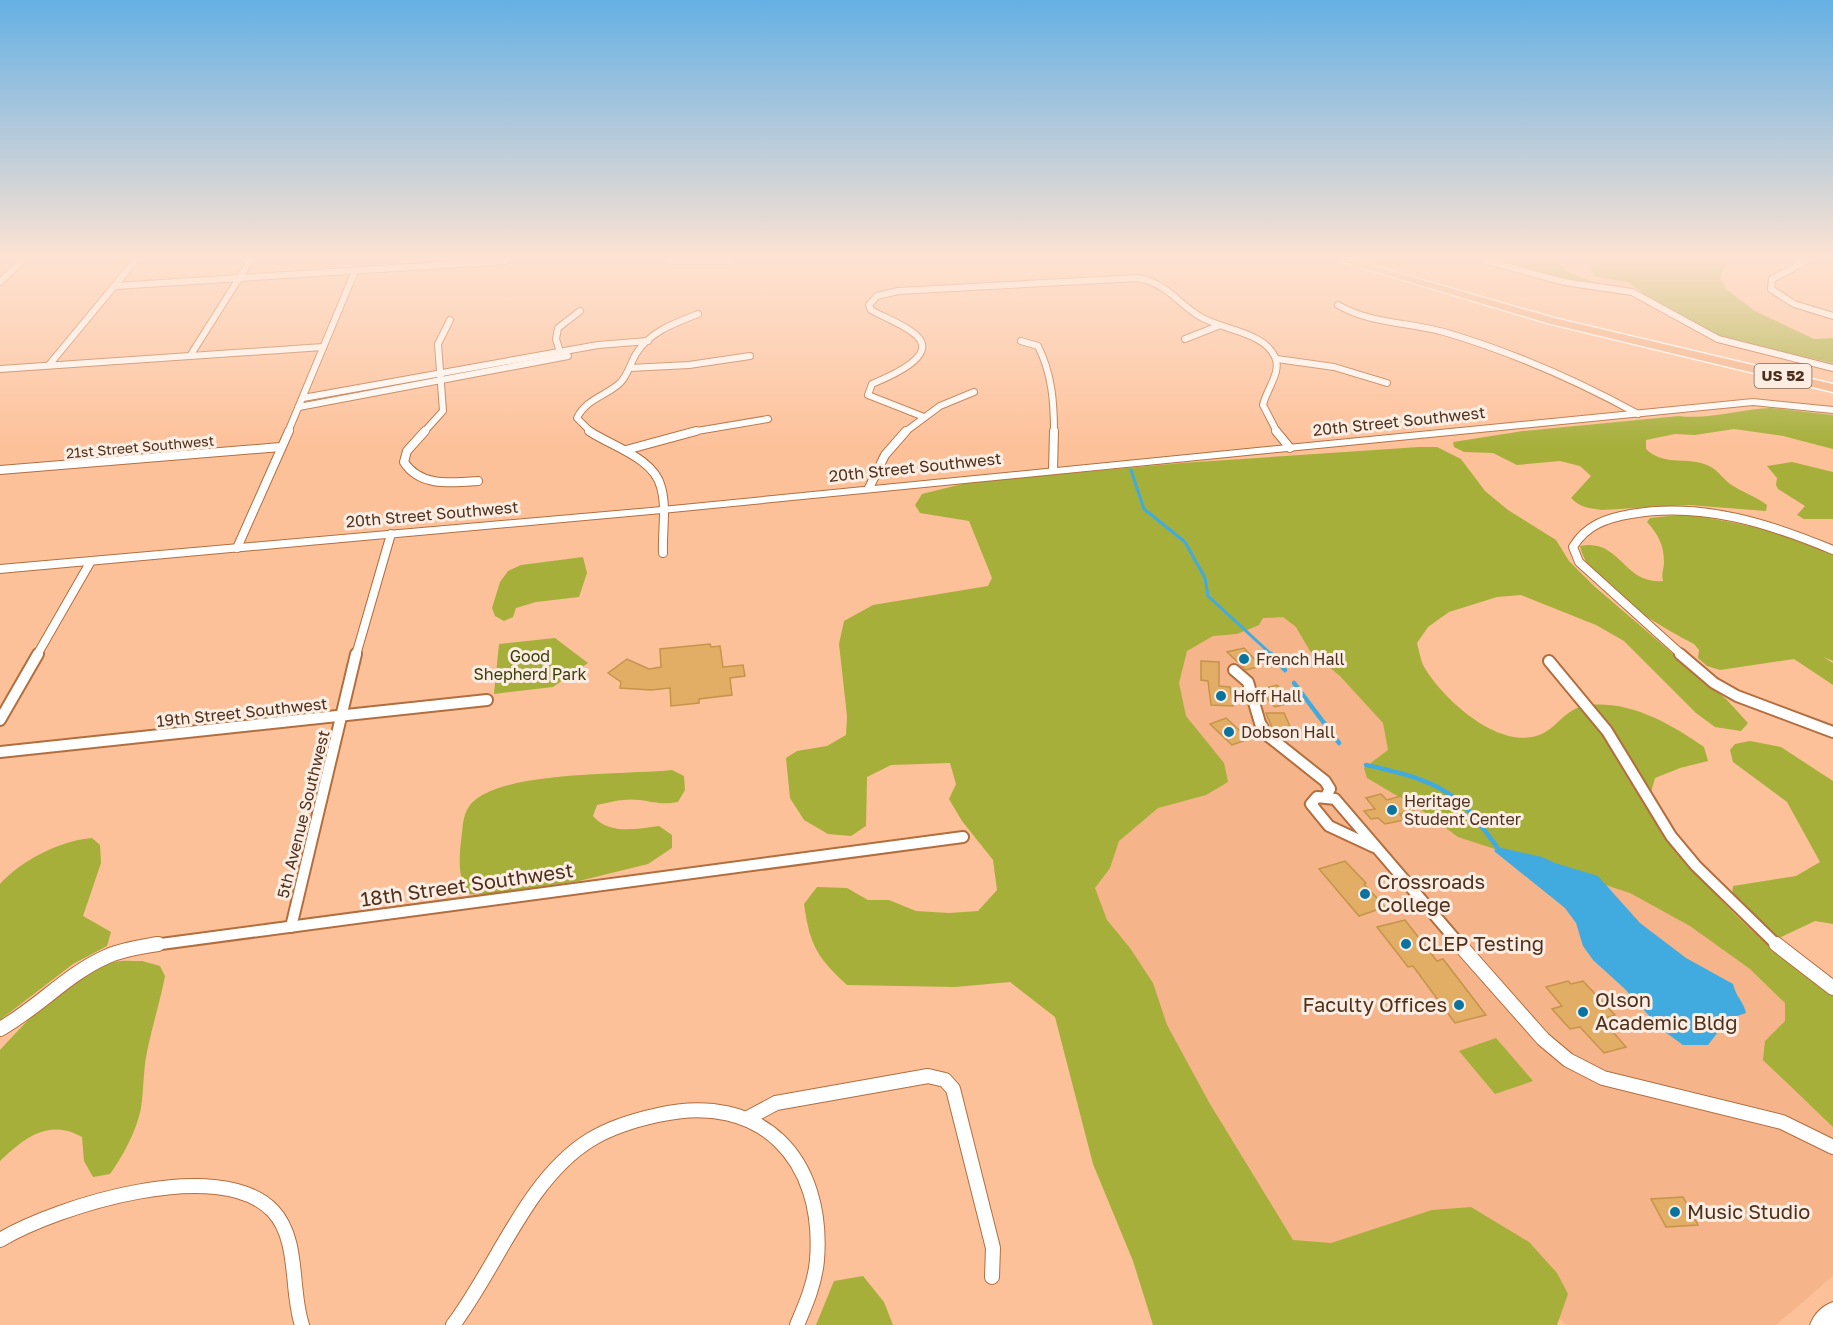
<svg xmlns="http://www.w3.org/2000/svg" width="1833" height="1325" viewBox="0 0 1833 1325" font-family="'Golos Text',sans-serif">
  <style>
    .built { fill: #f5b48a }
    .green { fill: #a5af39 }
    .water { fill: #41abdf }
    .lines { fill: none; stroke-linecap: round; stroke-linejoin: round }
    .stream-far1 { stroke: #41abdf; stroke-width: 3 }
    .stream { stroke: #41abdf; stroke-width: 4.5 }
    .building { fill: #e2ae66; stroke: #c6934b; stroke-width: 1.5 }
    .street-far3-casing { stroke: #b36e3e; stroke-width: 8 }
    .street-far2-casing { stroke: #b36e3e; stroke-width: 10 }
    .street-far1-casing { stroke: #b36e3e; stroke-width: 14 }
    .street-casing { stroke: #b36e3e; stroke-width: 16 }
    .secondary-casing { stroke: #b36e3e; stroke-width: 2 }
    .highway-casing { stroke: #fff; stroke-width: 3 }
    .street-far3 { stroke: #fff; stroke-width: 6 }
    .street-far2 { stroke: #fff; stroke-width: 8 }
    .street-far1 { stroke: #fff; stroke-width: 10 }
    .street { stroke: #fff; stroke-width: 14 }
    .secondary { fill: #fff; fill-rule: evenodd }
    .highway { fill: #f2af83; fill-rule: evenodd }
    .poi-dot { fill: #0a74a0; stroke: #fcede3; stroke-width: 2 }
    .labels { text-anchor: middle; stroke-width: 6; stroke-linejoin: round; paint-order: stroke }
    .far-street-label { font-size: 14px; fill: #4d2f1b; stroke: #fcede3 }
    .shield { fill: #fcede3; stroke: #826857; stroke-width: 1.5 }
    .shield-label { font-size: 15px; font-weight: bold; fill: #4d2f1b }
    .street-label { font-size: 16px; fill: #4d2f1b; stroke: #fcede3 }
    .park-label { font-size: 16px; fill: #393d06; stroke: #fcede3 }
    .poi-label { font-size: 16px; fill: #4d2f1b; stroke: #fcede3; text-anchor: start }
    .near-poi-label { font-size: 20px; fill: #4d2f1b; stroke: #fcede3; text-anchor: start }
    .near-street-label { font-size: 20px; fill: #4d2f1b; stroke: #fcede3 }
  </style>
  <rect width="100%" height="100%" fill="#fdc19a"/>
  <path class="built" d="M 1221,463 L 1465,766 L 1660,837 L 1727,912 L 1833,998 L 1833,1276 L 1776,1325 L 1567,1325 L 1559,1319 L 1528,1325 L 1171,1325 L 1005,591 Z"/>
  <g class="green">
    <path d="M 1482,261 L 1558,261 C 1566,277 1591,277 1600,288 Z"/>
    <path d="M 1589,261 L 1735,261 C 1723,265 1725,268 1720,278 L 1727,290 L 1755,311 L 1814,339 L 1833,338 L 1833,363 L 1724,339 L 1655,302 L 1629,283 L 1594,276 Z"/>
    <path d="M 1771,408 L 1833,415 L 1833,449 L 1783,436 L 1734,429 L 1695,435 L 1675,434 L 1646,440 L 1646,449 C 1664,466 1683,457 1704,464 C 1716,467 1721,477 1730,484 C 1742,492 1755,496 1767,505 L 1766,511 L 1689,505 L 1602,510 C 1590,508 1580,508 1571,498 L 1591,476 L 1580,466 L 1560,461 L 1517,465 L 1493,453 L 1464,452 L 1454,447 L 1453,442 L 1523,431 L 1679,416 C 1709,420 1740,409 1771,408 Z"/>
    <path d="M 1419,447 L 1437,447 L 1461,459 L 1485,491 L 1508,510 L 1556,540 L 1569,561 L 1594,586 L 1727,700 L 1748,723 L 1741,731 L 1715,727 L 1696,713 L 1624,641 L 1596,625 L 1521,595 L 1497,597 L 1449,612 L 1428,627 L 1417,643 C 1419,650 1420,658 1423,665 C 1440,696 1493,745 1532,737 C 1557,733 1562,707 1590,705 C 1631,701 1671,724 1704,747 L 1708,761 L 1680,768 L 1655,778 L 1647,807 C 1701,887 1754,939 1833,995 L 1833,1127 L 1763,1060 L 1765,1041 L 1785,1021 L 1785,1003 L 1750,969 L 1690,926 L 1630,893 L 1458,837 L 1423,811 L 1367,778 L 1364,768 L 1388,750 L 1383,723 L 1340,676 L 1310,651 L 1296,627 L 1283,617 L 1263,618 L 1259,625 L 1237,634 L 1213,636 L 1187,651 L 1179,683 L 1186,716 L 1224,763 L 1228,782 L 1206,795 L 1158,808 L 1119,841 L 1110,868 L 1095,888 L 1107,920 L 1130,948 L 1153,983 L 1167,1025 L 1210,1104 L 1293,1240 L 1331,1243 L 1432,1210 L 1471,1207 L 1529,1242 L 1557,1273 L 1568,1294 L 1557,1325 L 1153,1325 L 1133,1261 L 1093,1164 L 1055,1017 L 1010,982 L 955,987 L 847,985 C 817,957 810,946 804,904 L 817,887 L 847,888 L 868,900 L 889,900 L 916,911 L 949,913 L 978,911 L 997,890 L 993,860 L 962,821 L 949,799 L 956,784 L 950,763 L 891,765 L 867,777 L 866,826 L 851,836 L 828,834 L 804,820 L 790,798 L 786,758 L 797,751 L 827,746 L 846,735 L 847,716 L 839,644 L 844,621 L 873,605 L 988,586 L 992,578 L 969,521 L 920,513 L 915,505 L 922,494 L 970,482 L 1182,463 Z"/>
    <path d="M 1792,462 L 1833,472 L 1833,519 L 1804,519 L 1797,515 L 1805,506 L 1778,489 L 1776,485 L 1777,478 L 1767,466 Z"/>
    <path d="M 1688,514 L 1761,528 L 1833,554 L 1833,661 L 1823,657 L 1833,663 L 1833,685 L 1794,659 L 1720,670 L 1707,666 L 1698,658 L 1699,650 L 1694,644 C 1660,626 1588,586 1580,546 C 1621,538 1623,585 1663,581 C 1661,573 1664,569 1664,562 C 1664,545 1658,534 1647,522 L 1650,518 Z"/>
    <path d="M 583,557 L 587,573 L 579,597 L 536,602 L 516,608 L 513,617 L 504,621 L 495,616 L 492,608 L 500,582 L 508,571 L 521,565 Z"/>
    <path d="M 555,638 L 588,663 L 553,687 L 494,694 L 499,644 Z"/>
    <path d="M 1750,741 L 1781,747 L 1833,781 L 1833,924 L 1815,921 L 1779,938 L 1732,896 L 1733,886 L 1796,876 L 1820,862 L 1787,802 L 1733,762 L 1730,750 L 1735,744 Z"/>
    <path d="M 672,770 L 684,776 L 685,790 L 678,802 C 663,805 654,802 640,800 C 625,798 611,802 597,805 L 593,816 C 609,835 636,829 659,826 L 672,835 L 672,848 L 648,864 L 579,881 L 489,895 L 468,894 C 458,877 459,860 461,841 C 463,829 462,815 470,805 C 497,770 628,775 672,770 Z"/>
    <path d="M 92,838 L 100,845 L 101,863 L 83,916 L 111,932 L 107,946 L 73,964 L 0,1020 L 0,884 C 22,860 59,841 92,838 Z"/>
    <path d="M 142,961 L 160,966 L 165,976 C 160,1002 152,1027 147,1052 C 143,1071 144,1089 141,1108 C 136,1132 124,1154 110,1174 L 93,1177 L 84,1161 L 82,1137 C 49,1118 24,1138 0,1161 L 0,1050 C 31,1017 68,973 114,962 C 123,960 133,961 142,961 Z"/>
    <path d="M 1496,1038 L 1533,1081 L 1495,1094 L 1459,1051 Z"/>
    <path d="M 863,1276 L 884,1302 L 893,1325 L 816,1325 L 834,1281 Z"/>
  </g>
  <path class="water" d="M 1497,847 L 1542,857 L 1555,863 L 1598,876 L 1640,923 L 1686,958 L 1733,984 C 1736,997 1744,1002 1746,1013 L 1728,1019 L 1708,1045 L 1683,1045 L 1661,1029 L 1625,989 L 1593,960 L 1583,946 L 1576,923 L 1565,908 L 1494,851 Z"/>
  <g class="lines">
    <path class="stream-far1" d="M 1131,470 L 1144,509 L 1185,542 L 1205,578 L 1208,596 L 1272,655"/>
    <g class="stream">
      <path d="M 1271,654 L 1285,670"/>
      <path d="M 1294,683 L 1339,743"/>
      <path d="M 1366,765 C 1398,772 1436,780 1461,803 C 1475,816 1486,832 1497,847"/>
    </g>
  </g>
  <g class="building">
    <path d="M 710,644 L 711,647 L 720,646 L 723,667 L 743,665 L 745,676 L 730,678 L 732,695 L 699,699 L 699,703 L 671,706 L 670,688 L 651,690 L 620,688 L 621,682 L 608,673 L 627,659 L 649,669 L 661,667 L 660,649 Z"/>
    <path d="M 1244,648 L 1261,666 L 1246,670 L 1227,652 Z"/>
    <path d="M 1201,661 L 1219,662 L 1219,686 L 1230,687 L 1233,706 L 1211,705 L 1208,681 L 1201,680 Z"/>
    <path d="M 1277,685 L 1293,702 L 1275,707 L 1259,690 Z"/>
    <path d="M 1266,713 L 1284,713 L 1294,735 L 1280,735 L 1273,730 Z"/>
    <path d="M 1226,718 L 1249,739 L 1232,745 L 1210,724 Z"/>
    <path d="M 1381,794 L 1387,800 L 1401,796 L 1414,811 L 1400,814 L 1404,820 L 1385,824 L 1378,818 L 1371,819 L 1364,811 L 1375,809 L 1366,798 Z"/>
    <path d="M 1345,861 L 1366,883 L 1364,884 L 1385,907 L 1359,916 L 1319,869 Z"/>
    <path d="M 1405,920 L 1437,961 L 1443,959 L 1486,1015 L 1455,1023 L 1413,966 L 1408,967 L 1377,927 Z"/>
    <path d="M 1568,981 L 1571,984 L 1583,981 L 1615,1015 L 1602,1019 L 1626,1047 L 1604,1053 L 1580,1027 L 1570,1029 L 1552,1009 L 1562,1006 L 1546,987 Z"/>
    <path d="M 1683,1197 L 1698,1225 L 1666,1227 L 1651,1199 Z"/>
  </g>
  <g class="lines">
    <defs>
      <g id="street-far3">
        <path d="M 672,261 L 732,261"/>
        <path d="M 1487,261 L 1564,282 L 1632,292 L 1718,339 L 1833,368"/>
        <path d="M 1807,261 L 1772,279 L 1771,289 L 1794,304 L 1833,316"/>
        <path d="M 0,282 L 22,261"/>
        <path d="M 115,286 L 505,261"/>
        <path d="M 1338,305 C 1371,324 1408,322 1444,332 C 1512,352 1576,380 1638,414"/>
        <path d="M 1185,339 L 1218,326"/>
        <path d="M 1021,341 L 1038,346 C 1052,374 1054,402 1054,432"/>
        <path d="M 561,355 L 556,339 L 558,328 L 580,311"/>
        <path d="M 190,356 L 250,261"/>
        <path d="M 1277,359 L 1334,367 L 1387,383"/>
        <path d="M 49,365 L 135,261"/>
        <path d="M 630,368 L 689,365 L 750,356"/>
        <path d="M 0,369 L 323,347"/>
        <path d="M 303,398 L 598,345 L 648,341"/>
        <path d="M 299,407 L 568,356"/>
        <path d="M 924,417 L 868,395 L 872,384 C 886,378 939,357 917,336 C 906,325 885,318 871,310 L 869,305 L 877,296 L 898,291 L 1138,278 C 1166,283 1177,302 1199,316 C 1221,330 1263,331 1275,357 C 1282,372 1266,390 1263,405 L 1277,432"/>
        <path d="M 288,432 L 355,271"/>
        <path d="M 424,432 L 443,411 L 438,344 L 450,320"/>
        <path d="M 591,432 L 577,418 C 586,399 606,396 620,383 C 628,375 630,364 636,354 C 649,332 675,323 698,314"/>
        <path d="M 691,432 L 768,419"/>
        <path d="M 905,432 L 940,406 L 974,392"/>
      </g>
      <g id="street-far2">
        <path d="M 425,431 L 407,451 L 404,462 C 420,487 451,483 478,481"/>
        <path d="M 589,431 C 611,446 654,458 661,487 C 667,508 662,532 663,553"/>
        <path d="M 1276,431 L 1290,448"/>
        <path d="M 626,450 L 696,431"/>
        <path d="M 0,470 L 281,447"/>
        <path d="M 1053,470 L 1054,431"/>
        <path d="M 869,488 L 885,455 L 906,431"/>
        <path d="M 237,548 L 289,431"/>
        <path d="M 37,655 L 91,561"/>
        <path d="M 356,655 L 391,534"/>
        <path d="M 1682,655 L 1579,562 L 1573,547 C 1586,525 1607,518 1631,514 C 1702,502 1768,523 1833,550"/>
      </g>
      <g id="street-far1">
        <path d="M 1680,654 L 1714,683 L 1737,696 L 1833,732"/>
        <path d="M 1549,661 L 1607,731 L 1671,836 L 1696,866 L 1778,946"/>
        <path d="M 1234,670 L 1248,682 L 1260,723 L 1267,735 L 1325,781 L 1330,789 L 1326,796"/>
        <path d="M 0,720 L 38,654"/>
        <path d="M 0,752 L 487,700"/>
        <path d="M 1374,847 L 1329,826 L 1311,804 L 1317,797 L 1335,799 L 1461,946"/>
        <path d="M 291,927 L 356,654"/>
        <path d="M 146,946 L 963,837"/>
      </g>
      <g id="street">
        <path d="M 1459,944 L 1543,1039 L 1568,1060 L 1603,1078 L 1782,1122 L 1833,1147"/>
        <path d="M 1776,944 L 1833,988"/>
        <path d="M 0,1029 C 38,1008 68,973 108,956 C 124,949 141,947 158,944"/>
        <path d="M 748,1118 L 776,1103 L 928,1076 L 945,1080 L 953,1089 L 993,1248 L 992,1277"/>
        <path d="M 0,1240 C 57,1206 220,1155 273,1211 C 300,1240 290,1290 302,1325"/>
        <path d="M 453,1325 C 497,1267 527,1179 590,1140 C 611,1127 635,1120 658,1115 C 761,1091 825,1159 817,1260 C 815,1283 806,1304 797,1325"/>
      </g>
      <g id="secondary">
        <path d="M 1753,399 L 1833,407 L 1833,413 L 1753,405 L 662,513 L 0,573 L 0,565 L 662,507 Z"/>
        <path d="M 1833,1302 L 1833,1325 L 1810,1325 C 1814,1314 1822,1306 1833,1302 Z"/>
      </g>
      <path id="highway" d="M 1340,261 L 1356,261 L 1554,318 L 1833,384 L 1833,392 L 1547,323 Z"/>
    </defs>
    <use href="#street-far3" class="street-far3-casing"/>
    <use href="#street-far2" class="street-far2-casing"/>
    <use href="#street-far1" class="street-far1-casing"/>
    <use href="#street" class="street-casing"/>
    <use href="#secondary" class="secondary-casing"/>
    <use href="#highway" class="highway-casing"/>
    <use href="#street-far3" class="street-far3"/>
    <use href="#street-far2" class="street-far2"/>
    <use href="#street-far1" class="street-far1"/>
    <use href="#street" class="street"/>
    <use href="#secondary" class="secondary"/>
    <use href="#highway" class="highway"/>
  </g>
  <linearGradient id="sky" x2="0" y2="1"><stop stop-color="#65b0e4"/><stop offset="0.58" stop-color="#fee3d2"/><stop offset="1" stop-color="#fee3d2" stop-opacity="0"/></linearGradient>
  <rect width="1833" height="447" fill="url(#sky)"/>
  <g class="poi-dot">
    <circle cx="1244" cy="659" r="6"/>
    <circle cx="1221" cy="696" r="6"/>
    <circle cx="1229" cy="732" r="6"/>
    <circle cx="1392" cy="810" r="6"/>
    <circle cx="1365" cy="894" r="6"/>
    <circle cx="1406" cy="944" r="6"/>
    <circle cx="1459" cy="1005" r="6"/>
    <circle cx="1583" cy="1012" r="6"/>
    <circle cx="1675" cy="1212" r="6"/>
  </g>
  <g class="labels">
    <g class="far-street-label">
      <text transform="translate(140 447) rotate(-5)" y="5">21st Street Southwest</text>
    </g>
    <rect class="shield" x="1754.5" y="364" width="57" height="24" rx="4.5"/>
    <g class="shield-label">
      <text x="1783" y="381">US 52</text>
    </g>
    <g class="street-label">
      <text transform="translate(1399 421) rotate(-6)" y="6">20th Street Southwest</text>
      <text transform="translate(915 467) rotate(-6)" y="6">20th Street Southwest</text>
      <text transform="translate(432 514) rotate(-5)" y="6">20th Street Southwest</text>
      <text transform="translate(242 712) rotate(-6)" y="6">19th Street Southwest</text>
      <text transform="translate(303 814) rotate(-76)" y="6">5th Avenue Southwest</text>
    </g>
    <g class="park-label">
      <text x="530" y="662">Good<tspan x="530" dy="18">Shepherd Park</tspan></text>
    </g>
    <g class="poi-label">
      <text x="1256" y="665">French Hall</text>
      <text x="1233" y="702">Hoff Hall</text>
      <text x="1241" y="738">Dobson Hall</text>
      <text x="1404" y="807">Heritage<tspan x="1404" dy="18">Student Center</tspan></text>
    </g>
    <g class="near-poi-label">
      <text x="1377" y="889">Crossroads<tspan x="1377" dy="23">College</tspan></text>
      <text x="1418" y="951">CLEP Testing</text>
      <text x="1595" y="1007">Olson<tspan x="1595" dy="23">Academic Bldg</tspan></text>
      <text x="1447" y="1012" text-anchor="end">Faculty Offices</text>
      <text x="1687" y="1219">Music Studio</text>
    </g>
    <g class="near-street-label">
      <text transform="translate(467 885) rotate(-8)" y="7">18th Street Southwest</text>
    </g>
  </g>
</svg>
